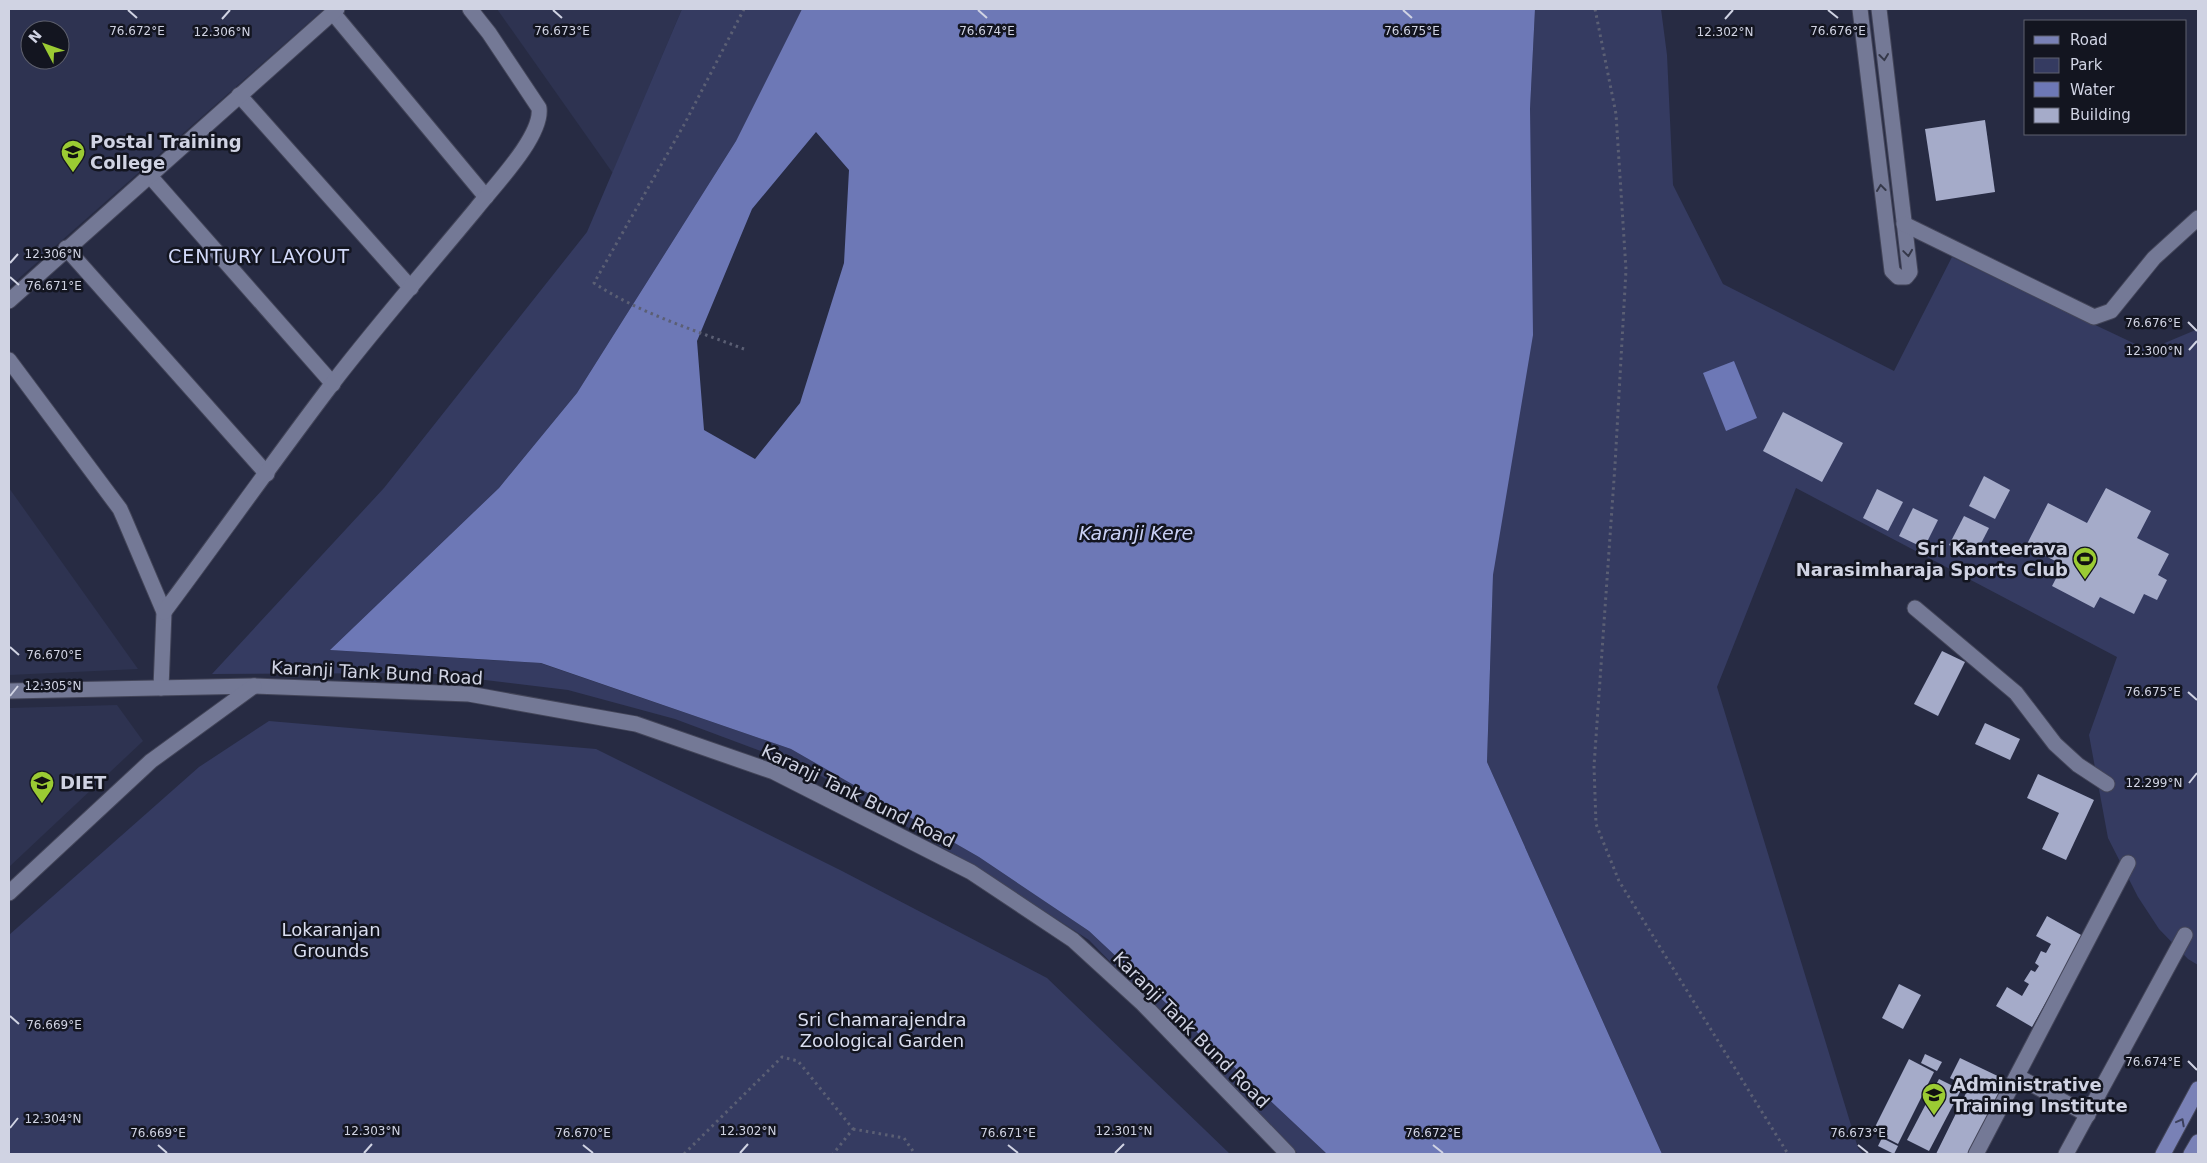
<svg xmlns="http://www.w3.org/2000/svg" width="2207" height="1163" viewBox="0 0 2207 1163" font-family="'DejaVu Sans',sans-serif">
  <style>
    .built { fill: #2e3351; fill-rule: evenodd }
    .green { fill: #353b61 }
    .water { fill: #6d78b6; fill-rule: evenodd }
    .building { fill: #a5abc9 }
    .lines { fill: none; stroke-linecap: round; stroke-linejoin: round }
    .minor-casing { stroke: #434559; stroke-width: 17 }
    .major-casing { stroke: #434559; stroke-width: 17 }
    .path { stroke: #5b5f74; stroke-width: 3; stroke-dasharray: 2.5 4; stroke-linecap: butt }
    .minor { stroke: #747996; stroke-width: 15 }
    .major { stroke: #7981b6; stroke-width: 15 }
    .oneway { stroke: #353849 }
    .oneway2 { stroke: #3c405c }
    .ticks { fill: none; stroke: #d0d3e3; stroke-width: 2 }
    .labels { text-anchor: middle; stroke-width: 5; stroke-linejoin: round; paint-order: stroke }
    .poi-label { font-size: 18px; font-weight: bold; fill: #d0d3e3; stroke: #131520; text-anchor: start }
    .street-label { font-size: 18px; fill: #d0d3e3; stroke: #131520 }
    .park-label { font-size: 18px; fill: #d9ddef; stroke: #131520 }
    .neighbourhood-label { font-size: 19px; letter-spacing: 1px; fill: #d3dafa; stroke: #131520 }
    .water-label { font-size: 19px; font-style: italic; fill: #cad1f6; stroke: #131520 }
    .ticks-label { font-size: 12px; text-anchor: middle; fill: #d0d3e3; stroke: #131520; stroke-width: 5; stroke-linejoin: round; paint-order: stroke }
  </style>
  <rect width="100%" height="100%" fill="#272b43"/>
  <g class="built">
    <path d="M 9,9 L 324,9 L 9,287 ZM 30,30 L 60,30 L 60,60 L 30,60 Z"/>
    <path d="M 497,9 L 682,9 L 613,172 L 612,172 Z"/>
    <path d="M 9,488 L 138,669 L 9,675 Z"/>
    <path d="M 117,705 L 143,741 L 9,867 L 9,708 Z"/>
  </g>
  <g class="green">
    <path d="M 682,9 L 802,9 L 736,141 L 577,393 L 499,488 L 330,650 L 540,663 L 791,749 L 979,857 L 1089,931 L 1327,1154 L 1298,1154 L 1089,940 L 975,867 L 809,769 L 675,719 L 568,690 L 427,673 L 212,674 L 384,488 L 587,232 Z"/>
    <path d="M 1535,9 L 1661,9 L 1667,55 L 1673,185 L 1723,284 L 1894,371 L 1952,257 L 2148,350 L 2198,329 L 2198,965 L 2188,959 L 2159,929 L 2138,897 L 2108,838 L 2089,735 L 2117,657 L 1796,488 L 1717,687 L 1858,1148 L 1863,1154 L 1662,1154 L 1487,762 L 1493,575 L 1530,109 Z"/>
    <path d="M 269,721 L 596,749 L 842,871 L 1047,978 L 1230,1154 L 9,1154 L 9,935 L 199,767 Z"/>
  </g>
  <g class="water">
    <path d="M 802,9 L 1535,9 L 1530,109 L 1533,335 L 1493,575 L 1487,762 L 1662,1154 L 1327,1154 L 1089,931 L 979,857 L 791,749 L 541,663 L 330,650 L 499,488 L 577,393 L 736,141 ZM 816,132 L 849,170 L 844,263 L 800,403 L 755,459 L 704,430 L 697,341 L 752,209 Z"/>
    <path d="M 1734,361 L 1757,418 L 1726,431 L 1703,373 Z"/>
  </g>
  <g class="building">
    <path d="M 1985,120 L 1995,192 L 1936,201 L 1925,129 Z"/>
    <path d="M 1783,412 L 1843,443 L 1822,482 L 1763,451 Z"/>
    <path d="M 1984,476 L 2010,490 L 1995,519 L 1969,506 Z"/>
    <path d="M 2106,488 L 2151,511 L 2137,538 L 2169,554 L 2158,575 L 2167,580 L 2157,600 L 2144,594 L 2134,614 L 2100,597 L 2094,608 L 2052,586 L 2063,565 L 2026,546 L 2048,503 L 2087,523 Z"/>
    <path d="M 1877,489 L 1903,502 L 1888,531 L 1863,518 Z"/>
    <path d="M 1913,508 L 1938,520 L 1924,548 L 1899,536 Z"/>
    <path d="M 1964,516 L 1989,528 L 1974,557 L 1949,545 Z"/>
    <path d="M 1942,651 L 1965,662 L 1938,716 L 1914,704 Z"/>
    <path d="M 1985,723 L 2020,739 L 2010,760 L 1975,744 Z"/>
    <path d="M 2038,774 L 2094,800 L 2066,860 L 2042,849 L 2059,813 L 2027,798 Z"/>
    <path d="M 2047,916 L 2083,936 L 2032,1027 L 1996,1006 L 2007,987 L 2022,996 L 2029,984 L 2024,981 L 2031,970 L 2035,972 L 2039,966 L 2035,963 L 2041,951 L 2046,953 L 2051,944 L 2036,936 Z"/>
    <path d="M 1899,984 L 1921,995 L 1903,1029 L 1882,1018 Z"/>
    <path d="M 1925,1054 L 1942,1062 L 1937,1071 L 1921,1063 Z"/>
    <path d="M 1960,1058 L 2006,1080 L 1969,1154 L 1936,1154 L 1969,1087 L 1950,1078 Z"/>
    <path d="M 1909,1059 L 1934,1072 L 1898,1144 L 1873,1131 Z"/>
    <path d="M 1939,1079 L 1961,1090 L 1929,1151 L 1907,1140 Z"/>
    <path d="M 1882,1138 L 1898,1146 L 1894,1154 L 1878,1146 Z"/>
  </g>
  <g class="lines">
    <defs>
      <g id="minor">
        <path d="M 1860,9 L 1892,271 L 1898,277 L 1906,277 L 1910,272 L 1879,9"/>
        <path d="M 333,13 L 486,197"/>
        <path d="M 239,95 L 411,288"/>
        <path d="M 149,175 L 333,384"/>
        <path d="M 1904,224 L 2094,317 L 2111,311 L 2154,258 L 2198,218"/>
        <path d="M 66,248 L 267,474"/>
        <path d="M 9,301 L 337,9"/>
        <path d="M 9,360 L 120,509 L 124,518 L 164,612 L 161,688"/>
        <path d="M 1915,608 L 2016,693 L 2055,744 L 2078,765 L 2107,784"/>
        <path d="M 164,612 C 220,537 275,459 332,384 C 378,324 428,267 476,209 C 493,187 543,136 539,108 L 489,33 L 470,9"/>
        <path d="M 9,691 L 254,686 L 469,694 L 636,724 L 774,772 L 971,872 L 1073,940 L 1143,1004 L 1288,1154"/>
        <path d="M 9,893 L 151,761 L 254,686"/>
        <path d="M 2017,1076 L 2088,1115"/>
        <path d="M 1976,1154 L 2128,863"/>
        <path d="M 2066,1154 L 2185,935"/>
      </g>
      <g id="major">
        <path d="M 2163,1154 L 2198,1089"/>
        <path d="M 2191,1154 L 2198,1142"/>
      </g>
    </defs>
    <use href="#minor" class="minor-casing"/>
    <use href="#major" class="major-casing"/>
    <g class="path">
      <path d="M 1595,9 L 1616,114 L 1626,270 L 1615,465 L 1594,766 L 1596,824 L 1619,881 L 1788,1154"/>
      <path d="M 744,349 C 694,330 639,313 594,283 L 685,123 L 744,9"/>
      <path d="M 853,1129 L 904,1138 L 915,1154"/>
      <path d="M 684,1154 L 782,1057 L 798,1061 L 853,1129 L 833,1154"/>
    </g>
    <use href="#minor" class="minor"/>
    <use href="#major" class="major"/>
  </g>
  <defs><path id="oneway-chevron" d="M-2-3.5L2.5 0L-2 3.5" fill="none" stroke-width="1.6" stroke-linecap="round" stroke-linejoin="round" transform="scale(1.25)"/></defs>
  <g class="oneway">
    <use href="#oneway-chevron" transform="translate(1884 57) rotate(83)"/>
    <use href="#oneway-chevron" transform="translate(1881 188) rotate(-97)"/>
    <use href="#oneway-chevron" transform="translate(1908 253) rotate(82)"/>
  </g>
  <use class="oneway2" href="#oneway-chevron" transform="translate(2181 1122) rotate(-62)"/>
  <path class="ticks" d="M 128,10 L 137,18M 553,10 L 562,18M 978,10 L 987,18M 1403,10 L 1412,18M 1828,10 L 1838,18M 222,19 L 230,10M 1725,19 L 1733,10M 10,263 L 18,254M 10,277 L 19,285M 2188,322 L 2197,331M 2189,350 L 2197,341M 10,647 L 19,655M 2188,692 L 2197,700M 10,696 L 18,686M 2189,783 L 2197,773M 10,1016 L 19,1024M 2188,1061 L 2197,1070M 10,1128 L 18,1118M 158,1145 L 167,1153M 583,1145 L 593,1153M 1008,1145 L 1018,1153M 1433,1145 L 1443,1153M 1858,1145 L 1868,1153M 364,1153 L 372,1144M 740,1153 L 748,1144M 1115,1153 L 1124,1144"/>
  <defs>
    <symbol id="university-pin" viewBox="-11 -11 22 30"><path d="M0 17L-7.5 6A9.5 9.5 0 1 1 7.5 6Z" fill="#9bcb33" stroke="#131520"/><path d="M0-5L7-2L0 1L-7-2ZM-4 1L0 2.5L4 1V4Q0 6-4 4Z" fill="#111"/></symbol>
    <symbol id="stadium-pin" viewBox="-11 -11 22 30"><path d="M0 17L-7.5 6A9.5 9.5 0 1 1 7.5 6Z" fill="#9bcb33" stroke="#131520"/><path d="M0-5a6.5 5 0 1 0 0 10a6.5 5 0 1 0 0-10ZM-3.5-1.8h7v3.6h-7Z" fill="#111"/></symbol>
  </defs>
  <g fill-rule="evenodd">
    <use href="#university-pin" x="59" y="138" width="28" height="38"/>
    <use href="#stadium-pin" x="2071" y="545" width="28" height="38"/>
    <use href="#university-pin" x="28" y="769" width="28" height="38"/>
    <use href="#university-pin" x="1920" y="1081" width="28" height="38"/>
  </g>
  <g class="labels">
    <g class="poi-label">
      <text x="90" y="148">Postal Training<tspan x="90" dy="21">College</tspan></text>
      <text x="2068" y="555" text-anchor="end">Sri Kanteerava<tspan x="2068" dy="21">Narasimharaja Sports Club</tspan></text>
      <text x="60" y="789">DIET</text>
      <text x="1952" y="1091">Administrative<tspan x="1952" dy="21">Training Institute</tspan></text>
    </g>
    <g class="street-label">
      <text transform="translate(377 673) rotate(3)" y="6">Karanji Tank Bund Road</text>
      <text transform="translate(858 796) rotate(26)" y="6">Karanji Tank Bund Road</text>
      <text transform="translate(1191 1030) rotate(45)" y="6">Karanji Tank Bund Road</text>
    </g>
    <g class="park-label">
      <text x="331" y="936">Lokaranjan<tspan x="331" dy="21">Grounds</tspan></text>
      <text x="882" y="1026">Sri Chamarajendra<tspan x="882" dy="21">Zoological Garden</tspan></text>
    </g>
    <g class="neighbourhood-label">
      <text x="259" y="263">CENTURY LAYOUT</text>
    </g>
    <g class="water-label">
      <text x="1136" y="540">Karanji Kere</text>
    </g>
  </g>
  <g class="ticks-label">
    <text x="1412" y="35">76.675°E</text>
    <text x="137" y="35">76.672°E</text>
    <text x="562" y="35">76.673°E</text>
    <text x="987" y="35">76.674°E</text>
    <text x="1838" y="35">76.676°E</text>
    <text x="222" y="36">12.306°N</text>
    <text x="1725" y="36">12.302°N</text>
    <text x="53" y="258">12.306°N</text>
    <text x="54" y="290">76.671°E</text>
    <text x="2153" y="327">76.676°E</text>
    <text x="2154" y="355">12.300°N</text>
    <text x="54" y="659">76.670°E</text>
    <text x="53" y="690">12.305°N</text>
    <text x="2153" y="696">76.675°E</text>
    <text x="2154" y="787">12.299°N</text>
    <text x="54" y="1029">76.669°E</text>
    <text x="2153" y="1066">76.674°E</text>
    <text x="53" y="1123">12.304°N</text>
    <text x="372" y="1135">12.303°N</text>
    <text x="748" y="1135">12.302°N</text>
    <text x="1124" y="1135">12.301°N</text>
    <text x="158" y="1137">76.669°E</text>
    <text x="583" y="1137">76.670°E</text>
    <text x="1008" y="1137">76.671°E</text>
    <text x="1433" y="1137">76.672°E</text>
    <text x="1858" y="1137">76.673°E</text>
  </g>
  <rect width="2207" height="1163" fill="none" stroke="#d0d3e3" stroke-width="20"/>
  <rect x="2024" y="20" width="162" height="115" fill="#131520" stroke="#5f616e"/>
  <rect x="2034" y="36" width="25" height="8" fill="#7981b6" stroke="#5f616e"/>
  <text x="2070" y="45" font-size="15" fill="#d0d3e3">Road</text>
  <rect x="2034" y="58" width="25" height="15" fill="#353b61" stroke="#5f616e"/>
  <text x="2070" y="70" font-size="15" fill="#d0d3e3">Park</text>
  <rect x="2034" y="82" width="25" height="15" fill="#6d78b6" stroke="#5f616e"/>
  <text x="2070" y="95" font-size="15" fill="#d0d3e3">Water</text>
  <rect x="2034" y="108" width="25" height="15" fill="#a5abc9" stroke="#5f616e"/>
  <text x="2070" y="120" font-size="15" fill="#d0d3e3">Building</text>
  <g transform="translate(45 45) rotate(311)"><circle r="24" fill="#131520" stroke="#5f616e"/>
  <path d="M0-4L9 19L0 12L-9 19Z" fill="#9bcb33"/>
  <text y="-8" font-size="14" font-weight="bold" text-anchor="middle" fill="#d0d3e3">N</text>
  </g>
</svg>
